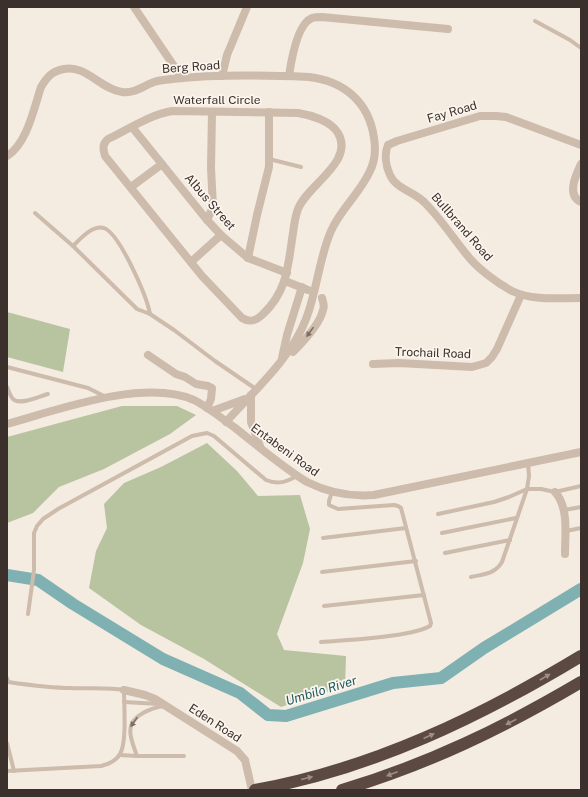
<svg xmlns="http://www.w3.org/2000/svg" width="588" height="797" viewBox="0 0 588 797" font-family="'Public Sans',sans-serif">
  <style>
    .green { fill: #b8c4a0 }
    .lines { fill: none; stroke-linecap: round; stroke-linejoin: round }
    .river { stroke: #7fb0b2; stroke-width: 12 }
    .lane { stroke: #cdbbac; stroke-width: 4 }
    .street { stroke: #cdbbac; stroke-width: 8 }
    .highway { stroke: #5c4a42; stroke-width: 12 }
    .oneway { fill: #7d6f65 }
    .oneway2 { fill: #9c8e87 }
    .labels { text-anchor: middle; stroke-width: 3.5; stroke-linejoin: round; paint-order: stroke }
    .street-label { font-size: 12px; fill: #3b302b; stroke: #fbf5ee }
    .water-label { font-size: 13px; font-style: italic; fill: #1f5a5e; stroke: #fbf5ee }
  </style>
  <rect width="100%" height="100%" fill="#f4ebe1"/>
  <g class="green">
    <path d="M 7,312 L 70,329 L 63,372 L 7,357 Z"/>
    <path d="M 122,406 L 177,406 L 196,415 L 170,434 L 104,469 L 59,487 L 33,513 L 7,523 L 7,437 Z"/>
    <path d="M 207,443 L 237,471 L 258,496 L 300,495 L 310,529 L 303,563 L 277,634 L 284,650 L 346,656 L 345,686 L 281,707 L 204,659 L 141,625 L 89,588 L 96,551 L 107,528 L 104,504 L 124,483 L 161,467 Z"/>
  </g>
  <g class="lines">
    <path class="river" d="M 7,575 L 38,580 L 73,604 L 163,659 L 240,693 L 268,715 L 286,716 L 393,683 L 441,678 L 484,648 L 581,589"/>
    <g class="lane">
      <path d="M 535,21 L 570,40 L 581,48"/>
      <path d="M 269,159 L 301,167"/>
      <path d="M 35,213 L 73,246 L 137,309 L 150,314"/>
      <path d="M 73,246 C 80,239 92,225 104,228 C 120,234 147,297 150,314 L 174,330 L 215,361 L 256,389"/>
      <path d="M 7,367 L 88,388 L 106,397"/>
      <path d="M 7,387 C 9,391 10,396 13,399 C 19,406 40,396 48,394"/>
      <path d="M 564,510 L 581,507"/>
      <path d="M 438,514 L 494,502 L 509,497 L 527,489 L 541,489 L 555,492 L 581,486"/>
      <path d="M 566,531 L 581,528"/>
      <path d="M 442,533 L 516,518"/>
      <path d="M 323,538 L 406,528"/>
      <path d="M 445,553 L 510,540"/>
      <path d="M 322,572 L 416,561"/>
      <path d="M 471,577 C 484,574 495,574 502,562 L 527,489 L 529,476 L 528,462"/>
      <path d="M 324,606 L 424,595"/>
      <path d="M 28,614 L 34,570 L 34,533 L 37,526 L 43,519 L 58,509 L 192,436 L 207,433 L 214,436 L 266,480 C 278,485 286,482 297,476"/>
      <path d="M 321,642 C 347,640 371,639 396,635 C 407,633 420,632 430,626 L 431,623 L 401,508 L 398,506 L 394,505 L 338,509 L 329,505 L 329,501 L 332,492"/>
      <path d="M 7,678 L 8,682 C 29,685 50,688 71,688 C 89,689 106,687 124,690 C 124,706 127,742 120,754 C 116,761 109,764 101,766 L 7,771"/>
      <path d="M 124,702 L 159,704"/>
      <path d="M 7,743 L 14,771"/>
      <path d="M 120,755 L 137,756 L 184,756"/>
      <path d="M 137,756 C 131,739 123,724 143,713 C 150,709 157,707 164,706"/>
    </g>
    <g class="street">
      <path d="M 134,7 L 182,78"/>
      <path d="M 222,76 L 227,55 L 247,7"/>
      <path d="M 289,76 C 291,62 297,24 312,18 C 315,17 319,17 322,17 L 448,29"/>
      <path d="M 172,111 L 298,113 C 311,115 331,121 338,133 C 355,162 307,185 298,209 C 295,217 294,225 293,233 C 288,264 288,291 263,314 C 256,321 250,323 242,318 L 202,276 L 105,156 C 103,149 102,144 108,139 C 129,129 149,115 172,111 Z"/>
      <path d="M 132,127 L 207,220 L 221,235 L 248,258 L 287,273"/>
      <path d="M 581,145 L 506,117 L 496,116 L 480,116 L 397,141 L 388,145 C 384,154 386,166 390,175 C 396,189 415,192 425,203 C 441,219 453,238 467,255 C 477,268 497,283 512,291 C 533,301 558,298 581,298"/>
      <path d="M 7,156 C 27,144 34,108 41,87 C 47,77 52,71 64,69 C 87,65 100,89 122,92 C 134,94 143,86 154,82 C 159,80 166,80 172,79 C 217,74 263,75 309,77 C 344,81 369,102 374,138 C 376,150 375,162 369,173 C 359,194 340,210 331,231 C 319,258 317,291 306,319 C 292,357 253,392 226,422"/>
      <path d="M 581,164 C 576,175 566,195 581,202"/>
      <path d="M 131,187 L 162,164"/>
      <path d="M 207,220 L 213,207 L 211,168 L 212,112"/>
      <path d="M 248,258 L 257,215 L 269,167 L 269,112"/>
      <path d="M 191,262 L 221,235"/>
      <path d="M 285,281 L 308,290"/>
      <path d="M 293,352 C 303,342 320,324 323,310 C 325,306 323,302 322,298"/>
      <path d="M 148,355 L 176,374 L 185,377 L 196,384 L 208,386 L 212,388 L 211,399 L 207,408"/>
      <path d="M 282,358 L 287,335 L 302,287"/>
      <path d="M 373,364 L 399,363 L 472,367 L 486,363 L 492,357 L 497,349 L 521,295"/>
      <path d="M 251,395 L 251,422 L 260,446"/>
      <path d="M 212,411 L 245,399"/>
      <path d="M 7,424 C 57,410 144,378 194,400 C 208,407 221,418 234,427 C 258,446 281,466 307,482 C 329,493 349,497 374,495 L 581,452"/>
      <path d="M 555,492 C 569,507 565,535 565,554"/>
      <path d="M 124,690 L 145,695 L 155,699 L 237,751 L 245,760 L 252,790"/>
    </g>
    <g class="highway">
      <path d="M 255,790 C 372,769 480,717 581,656"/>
      <path d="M 342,790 C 429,764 503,728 581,682"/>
    </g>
  </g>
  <defs><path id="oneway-solid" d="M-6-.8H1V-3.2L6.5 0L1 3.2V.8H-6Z"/></defs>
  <g class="oneway">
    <use href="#oneway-solid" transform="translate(310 332) rotate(126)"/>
    <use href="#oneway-solid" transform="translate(134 722) rotate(125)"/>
  </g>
  <g class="oneway2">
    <use href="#oneway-solid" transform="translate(545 677) rotate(-30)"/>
    <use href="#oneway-solid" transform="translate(511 722) rotate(153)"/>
    <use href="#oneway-solid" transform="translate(429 736) rotate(-24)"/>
    <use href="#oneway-solid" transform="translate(392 774) rotate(159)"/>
    <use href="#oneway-solid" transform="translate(307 778) rotate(-14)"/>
  </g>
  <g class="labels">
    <g class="street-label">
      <text transform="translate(191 67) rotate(-4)" y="4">Berg Road</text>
      <text x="217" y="104">Waterfall Circle</text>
      <text transform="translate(452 112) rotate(-16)" y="4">Fay Road</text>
      <text transform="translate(210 202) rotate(49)" y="4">Albus Street</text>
      <text transform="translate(462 227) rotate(49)" y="4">Bullbrand Road</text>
      <text transform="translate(433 353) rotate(2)" y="4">Trochail Road</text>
      <text transform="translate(285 450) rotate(36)" y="4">Entabeni Road</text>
      <text transform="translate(215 723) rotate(33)" y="4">Eden Road</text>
    </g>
    <g class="water-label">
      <text transform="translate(321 690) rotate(-17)" y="5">Umbilo River</text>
    </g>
  </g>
  <rect width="588" height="797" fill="none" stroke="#3b302b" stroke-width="16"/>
</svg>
